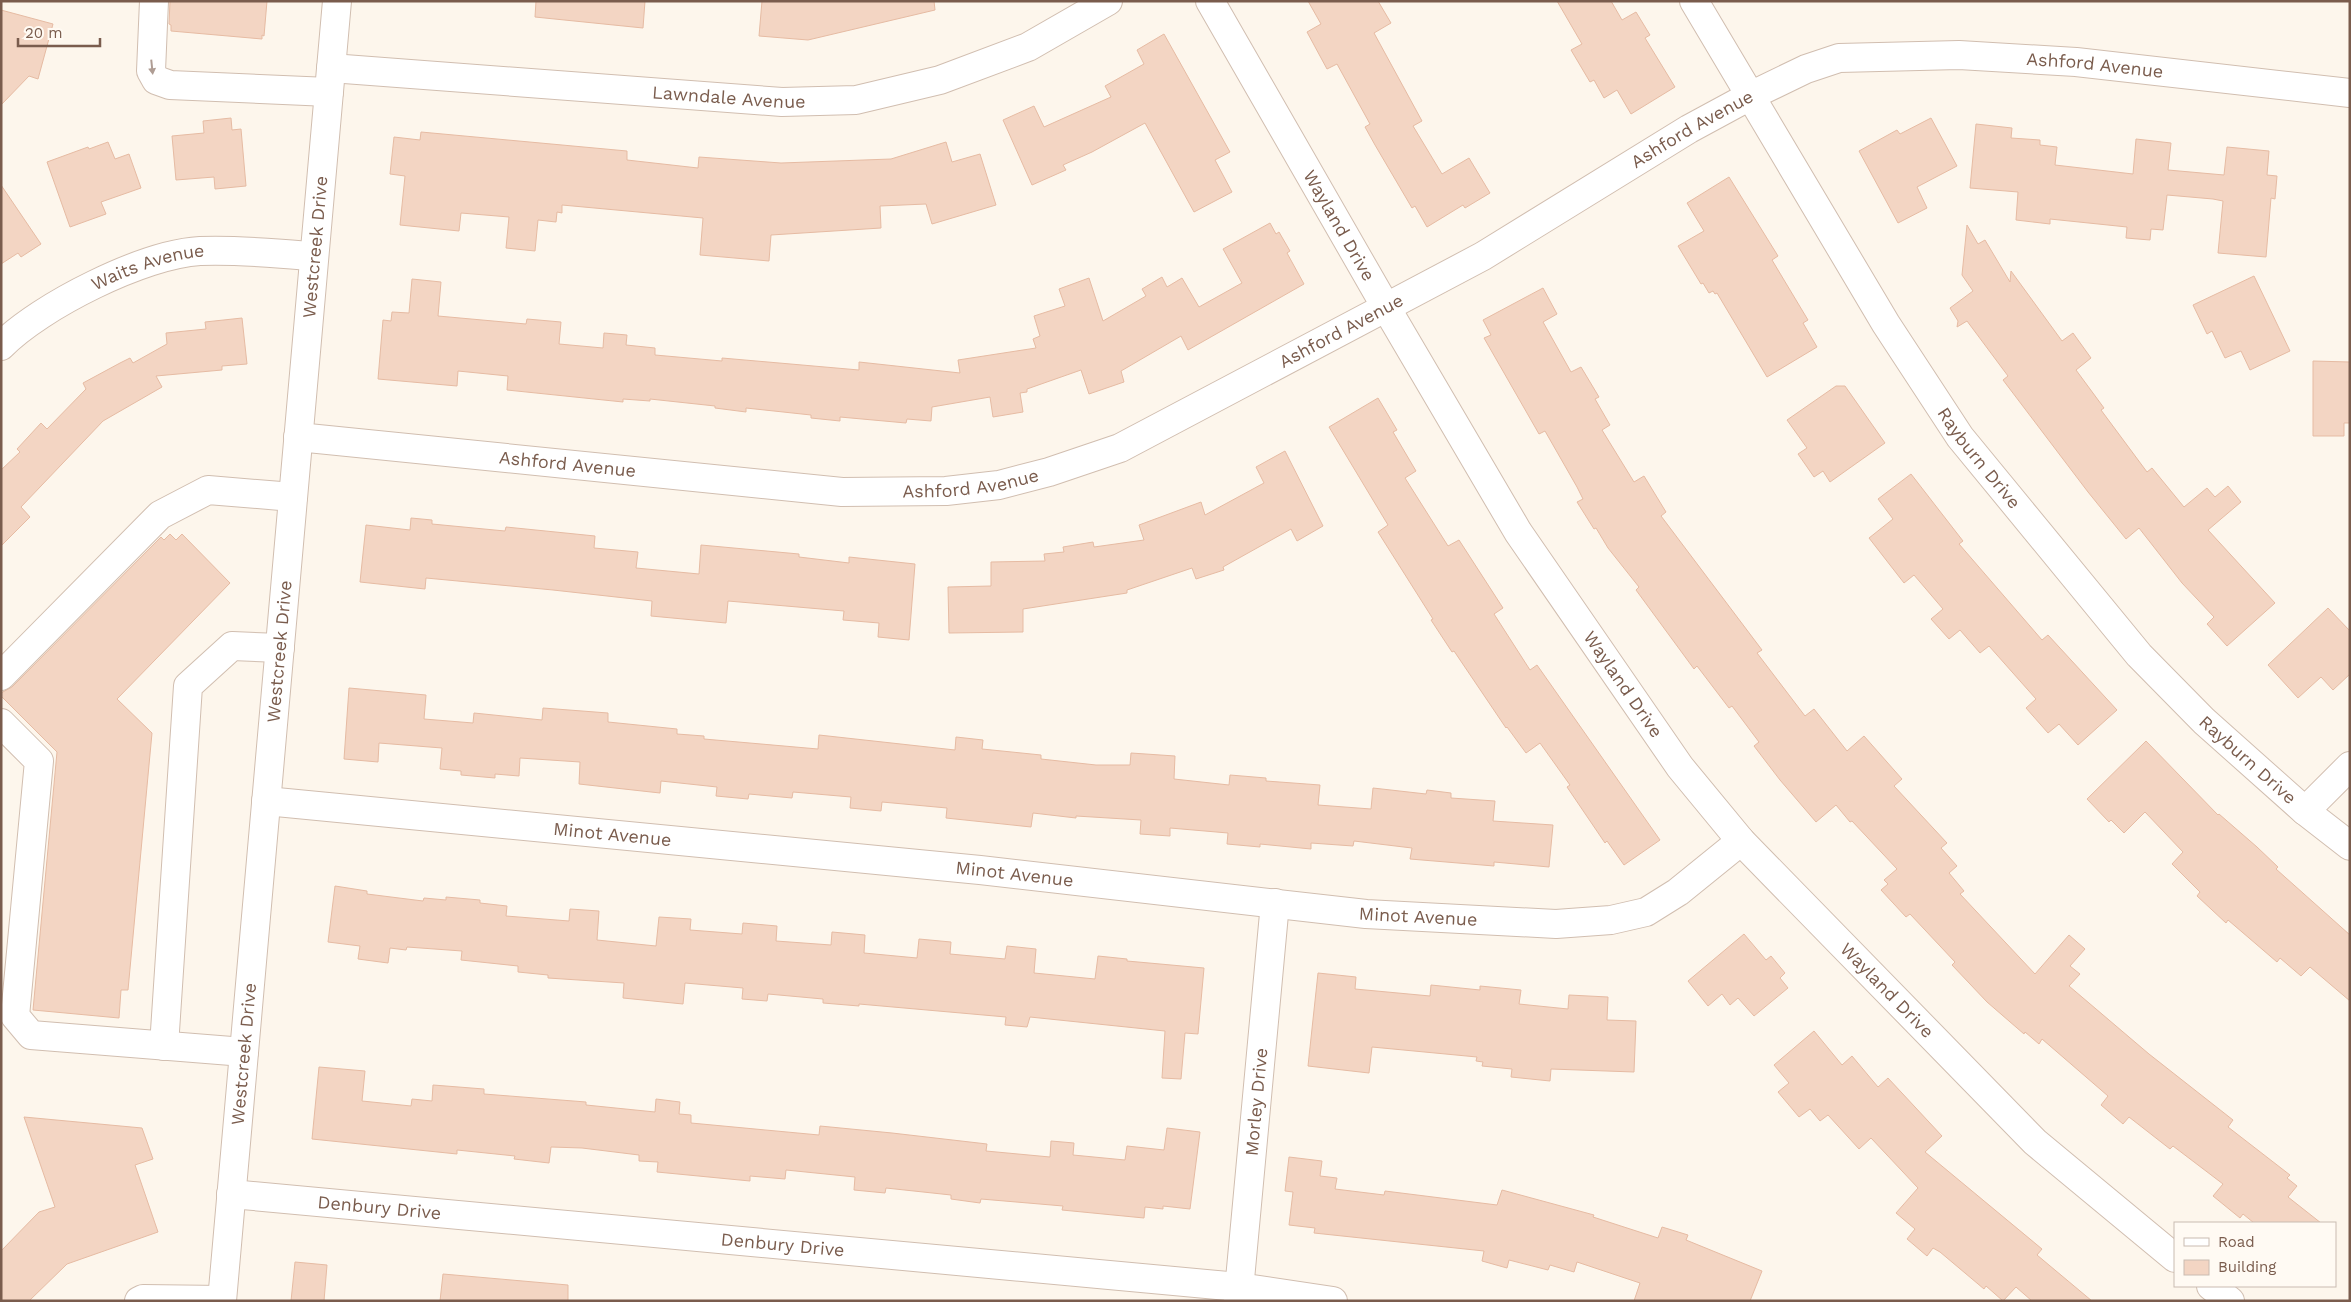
<svg xmlns="http://www.w3.org/2000/svg" width="2351" height="1302" viewBox="0 0 2351 1302" font-family="'Work Sans',sans-serif">
  <style>
    .building { fill: #f3d5c3; stroke: #e6bba3 }
    .lines { fill: none; stroke-linecap: round; stroke-linejoin: round }
    .minor-casing { stroke: #d1beb0; stroke-width: 30 }
    .minor { stroke: #fff; stroke-width: 28 }
    .oneway { fill: #af9d94 }
    .labels { text-anchor: middle; stroke-width: 4.5; stroke-linejoin: round; paint-order: stroke }
    .street-label { font-size: 18px; fill: #7a5c4d; stroke: #fffaf3 }
  </style>
  <rect width="100%" height="100%" fill="#fdf6ec"/>
  <g class="building">
    <path d="M 170,1 L 267,1 L 264,36 L 262,35 L 262,39 L 171,31 L 171,25 L 169,24 Z"/>
    <path d="M 536,1 L 645,1 L 643,28 L 535,17 Z"/>
    <path d="M 762,1 L 934,1 L 935,10 L 808,40 L 759,36 Z"/>
    <path d="M 1308,1 L 1378,1 L 1391,23 L 1374,33 L 1422,121 L 1413,126 L 1442,174 L 1469,158 L 1490,193 L 1465,208 L 1463,205 L 1427,227 L 1415,206 L 1412,208 L 1375,145 L 1365,127 L 1370,124 L 1337,64 L 1327,69 L 1307,32 L 1321,24 Z"/>
    <path d="M 1557,1 L 1611,1 L 1622,20 L 1636,12 L 1650,35 L 1645,38 L 1675,87 L 1631,114 L 1617,90 L 1604,98 L 1594,80 L 1590,82 L 1571,50 L 1582,44 Z"/>
    <path d="M 1,10 L 53,24 L 38,79 L 29,76 L 1,105 Z"/>
    <path d="M 1164,34 L 1230,152 L 1215,160 L 1232,192 L 1194,212 L 1145,123 L 1092,152 L 1063,165 L 1066,170 L 1032,185 L 1003,120 L 1034,106 L 1044,127 L 1111,97 L 1105,86 L 1144,64 L 1137,50 Z"/>
    <path d="M 231,118 L 232,130 L 241,129 L 246,186 L 215,189 L 214,177 L 176,180 L 172,136 L 204,133 L 203,121 Z"/>
    <path d="M 1931,118 L 1957,166 L 1917,187 L 1927,208 L 1898,223 L 1859,151 L 1897,130 L 1900,134 Z"/>
    <path d="M 1976,124 L 2012,128 L 2011,138 L 2040,140 L 2040,145 L 2057,147 L 2055,165 L 2133,174 L 2136,139 L 2171,143 L 2168,170 L 2224,175 L 2227,147 L 2269,151 L 2267,175 L 2277,176 L 2275,199 L 2271,198 L 2266,257 L 2218,253 L 2223,201 L 2213,199 L 2167,195 L 2163,230 L 2151,229 L 2150,240 L 2126,238 L 2127,227 L 2050,219 L 2050,224 L 2016,220 L 2018,192 L 1970,188 Z"/>
    <path d="M 421,132 L 627,151 L 627,160 L 698,168 L 699,157 L 781,163 L 891,159 L 946,142 L 952,162 L 980,154 L 996,205 L 932,224 L 926,204 L 880,206 L 881,228 L 771,235 L 769,261 L 700,255 L 703,218 L 562,205 L 562,213 L 557,212 L 556,222 L 538,220 L 535,251 L 506,248 L 509,217 L 461,213 L 459,231 L 400,225 L 405,176 L 390,174 L 394,137 L 420,140 Z"/>
    <path d="M 108,142 L 115,159 L 129,154 L 141,188 L 101,202 L 106,214 L 70,227 L 47,162 L 88,147 L 89,149 Z"/>
    <path d="M 1729,177 L 1778,256 L 1772,260 L 1808,320 L 1803,323 L 1817,347 L 1767,377 L 1717,293 L 1715,294 L 1713,291 L 1709,293 L 1703,283 L 1701,284 L 1678,246 L 1704,231 L 1687,203 Z"/>
    <path d="M 1,185 L 41,244 L 21,257 L 18,253 L 1,264 Z"/>
    <path d="M 1270,223 L 1276,234 L 1279,232 L 1290,251 L 1287,253 L 1304,284 L 1188,350 L 1181,336 L 1121,371 L 1124,382 L 1089,394 L 1081,370 L 1027,389 L 1027,392 L 1020,393 L 1023,412 L 993,417 L 990,397 L 932,407 L 931,421 L 907,419 L 906,423 L 840,417 L 840,421 L 811,418 L 811,415 L 746,408 L 746,412 L 715,408 L 715,406 L 650,399 L 650,401 L 623,399 L 623,402 L 507,390 L 508,376 L 458,371 L 457,386 L 378,379 L 383,320 L 391,321 L 392,312 L 409,313 L 412,279 L 441,282 L 438,316 L 526,324 L 527,319 L 561,322 L 559,344 L 603,348 L 604,333 L 627,335 L 626,345 L 655,348 L 655,355 L 722,361 L 722,358 L 859,370 L 859,362 L 960,373 L 958,360 L 1036,348 L 1033,339 L 1040,336 L 1034,316 L 1065,306 L 1059,289 L 1089,278 L 1103,321 L 1146,296 L 1142,289 L 1162,277 L 1167,287 L 1182,278 L 1199,307 L 1242,283 L 1223,249 Z"/>
    <path d="M 1967,225 L 1978,244 L 1985,240 L 2010,282 L 2011,271 L 2062,341 L 2073,333 L 2091,358 L 2076,370 L 2104,408 L 2101,410 L 2147,472 L 2152,468 L 2184,507 L 2207,488 L 2215,497 L 2228,486 L 2241,502 L 2208,530 L 2275,603 L 2227,646 L 2207,624 L 2214,617 L 2182,583 L 2139,528 L 2126,539 L 2088,492 L 2003,380 L 2008,376 L 1967,321 L 1957,327 L 1958,321 L 1950,308 L 1973,291 L 1962,275 Z"/>
    <path d="M 2254,276 L 2290,351 L 2250,370 L 2241,351 L 2225,358 L 2212,331 L 2207,334 L 2193,305 Z"/>
    <path d="M 1543,288 L 1557,314 L 1543,322 L 1571,372 L 1581,367 L 1599,397 L 1595,399 L 1610,425 L 1602,430 L 1634,482 L 1644,476 L 1666,512 L 1661,516 L 1762,650 L 1757,653 L 1805,716 L 1814,709 L 1847,751 L 1864,736 L 1902,779 L 1894,786 L 1947,843 L 1941,848 L 1957,866 L 1949,873 L 1964,891 L 1960,894 L 2035,974 L 2069,935 L 2085,949 L 2070,966 L 2080,974 L 2069,986 L 2149,1054 L 2233,1120 L 2228,1127 L 2290,1175 L 2287,1178 L 2297,1186 L 2288,1197 L 2321,1223 L 2254,1223 L 2243,1214 L 2240,1218 L 2213,1196 L 2223,1184 L 2173,1146 L 2170,1149 L 2129,1117 L 2123,1124 L 2101,1105 L 2108,1096 L 2042,1039 L 2039,1044 L 2025,1032 L 2024,1034 L 1987,1002 L 1952,965 L 1955,962 L 1910,914 L 1906,917 L 1881,890 L 1888,884 L 1884,880 L 1897,869 L 1852,821 L 1850,822 L 1836,805 L 1816,822 L 1780,780 L 1754,746 L 1759,742 L 1732,706 L 1729,708 L 1697,666 L 1694,669 L 1636,590 L 1639,587 L 1608,548 L 1596,528 L 1594,529 L 1577,502 L 1583,499 L 1577,487 L 1545,431 L 1539,434 L 1484,338 L 1491,335 L 1483,320 Z"/>
    <path d="M 242,318 L 247,364 L 222,366 L 222,370 L 156,376 L 162,387 L 103,421 L 21,507 L 30,517 L 1,546 L 1,470 L 20,452 L 17,449 L 41,423 L 47,429 L 86,389 L 83,383 L 120,363 L 130,358 L 133,363 L 167,344 L 166,333 L 206,329 L 205,322 Z"/>
    <path d="M 2313,361 L 2350,362 L 2350,423 L 2344,423 L 2344,436 L 2313,436 Z"/>
    <path d="M 1836,386 L 1845,386 L 1885,443 L 1830,482 L 1823,471 L 1814,477 L 1798,454 L 1807,448 L 1787,420 Z"/>
    <path d="M 1378,398 L 1397,430 L 1393,432 L 1416,471 L 1405,478 L 1448,546 L 1459,540 L 1503,608 L 1494,614 L 1530,670 L 1537,665 L 1660,840 L 1624,865 L 1607,841 L 1605,843 L 1567,787 L 1570,785 L 1540,743 L 1526,753 L 1507,727 L 1506,728 L 1454,651 L 1452,652 L 1431,620 L 1433,619 L 1378,532 L 1388,525 L 1329,427 Z"/>
    <path d="M 1285,451 L 1323,526 L 1297,541 L 1291,529 L 1223,567 L 1224,570 L 1196,579 L 1192,568 L 1127,590 L 1127,593 L 1023,609 L 1023,632 L 949,633 L 948,587 L 991,586 L 991,562 L 1045,561 L 1044,554 L 1064,552 L 1063,547 L 1093,542 L 1094,547 L 1144,540 L 1139,525 L 1201,502 L 1205,515 L 1264,483 L 1256,467 Z"/>
    <path d="M 1911,474 L 1963,541 L 1959,544 L 2042,640 L 2048,635 L 2117,710 L 2078,745 L 2059,724 L 2048,733 L 2026,708 L 2036,699 L 1989,646 L 1980,653 L 1960,630 L 1949,639 L 1931,619 L 1943,609 L 1914,575 L 1904,583 L 1869,538 L 1893,519 L 1878,499 Z"/>
    <path d="M 411,518 L 432,520 L 432,524 L 505,531 L 506,527 L 595,536 L 594,548 L 638,552 L 636,568 L 699,574 L 701,545 L 799,554 L 799,557 L 849,563 L 849,557 L 915,564 L 909,640 L 878,637 L 879,623 L 843,620 L 844,611 L 728,601 L 726,623 L 651,616 L 652,601 L 553,590 L 426,578 L 425,589 L 360,582 L 366,525 L 410,530 Z"/>
    <path d="M 170,534 L 176,540 L 182,534 L 230,583 L 117,699 L 152,733 L 128,990 L 121,990 L 119,1018 L 33,1010 L 57,752 L 1,696 L 1,693 L 12,687 L 161,537 L 164,540 Z"/>
    <path d="M 2328,608 L 2350,631 L 2350,674 L 2333,690 L 2321,677 L 2298,698 L 2268,665 Z"/>
    <path d="M 349,688 L 426,695 L 424,719 L 473,723 L 474,713 L 542,720 L 543,708 L 608,713 L 608,722 L 677,729 L 677,734 L 704,736 L 704,739 L 818,749 L 819,735 L 955,750 L 956,737 L 983,740 L 982,749 L 1041,755 L 1041,759 L 1096,765 L 1130,765 L 1131,753 L 1175,756 L 1174,779 L 1229,785 L 1230,775 L 1266,778 L 1266,781 L 1320,785 L 1318,805 L 1371,809 L 1373,788 L 1426,794 L 1427,790 L 1451,793 L 1451,798 L 1495,801 L 1493,821 L 1553,825 L 1549,867 L 1494,862 L 1494,866 L 1410,859 L 1412,848 L 1354,841 L 1353,846 L 1311,843 L 1311,849 L 1260,844 L 1260,847 L 1227,844 L 1228,833 L 1170,828 L 1170,836 L 1140,834 L 1141,820 L 1076,816 L 1076,818 L 1033,813 L 1031,827 L 946,818 L 947,808 L 882,802 L 881,811 L 850,808 L 851,797 L 793,792 L 792,798 L 749,794 L 748,799 L 716,796 L 717,787 L 661,781 L 660,793 L 579,784 L 580,762 L 520,758 L 519,776 L 495,774 L 495,778 L 461,775 L 461,771 L 440,769 L 442,748 L 379,743 L 378,762 L 344,759 Z"/>
    <path d="M 2146,741 L 2218,815 L 2219,814 L 2257,847 L 2278,867 L 2276,869 L 2350,935 L 2350,1001 L 2310,967 L 2301,976 L 2280,958 L 2277,962 L 2228,920 L 2226,923 L 2197,896 L 2200,892 L 2172,864 L 2183,852 L 2145,812 L 2124,833 L 2111,820 L 2109,822 L 2087,799 Z"/>
    <path d="M 335,886 L 367,891 L 367,894 L 423,901 L 424,898 L 446,900 L 446,897 L 480,900 L 480,903 L 507,906 L 506,916 L 569,921 L 570,909 L 599,911 L 597,940 L 656,946 L 659,917 L 691,919 L 690,930 L 742,934 L 743,923 L 777,926 L 776,941 L 831,945 L 832,932 L 865,935 L 864,953 L 917,958 L 919,939 L 951,942 L 950,954 L 1005,959 L 1007,946 L 1036,949 L 1034,973 L 1095,979 L 1098,956 L 1127,959 L 1127,961 L 1204,968 L 1198,1034 L 1185,1033 L 1181,1079 L 1162,1078 L 1165,1031 L 1030,1017 L 1027,1027 L 1005,1025 L 1006,1017 L 859,1004 L 859,1006 L 823,1003 L 823,999 L 768,994 L 767,1001 L 742,999 L 743,988 L 685,983 L 683,1004 L 623,998 L 624,983 L 548,978 L 548,975 L 518,972 L 518,966 L 461,960 L 462,951 L 407,947 L 406,950 L 390,948 L 388,963 L 358,959 L 360,946 L 328,942 Z"/>
    <path d="M 1744,934 L 1766,960 L 1771,956 L 1785,973 L 1780,978 L 1788,988 L 1754,1016 L 1738,998 L 1730,1005 L 1722,994 L 1708,1006 L 1688,981 Z"/>
    <path d="M 1318,973 L 1356,977 L 1355,989 L 1430,996 L 1431,985 L 1480,990 L 1480,986 L 1521,990 L 1519,1004 L 1568,1009 L 1569,995 L 1608,997 L 1607,1020 L 1636,1021 L 1634,1072 L 1551,1069 L 1550,1081 L 1511,1077 L 1512,1069 L 1482,1066 L 1483,1062 L 1476,1061 L 1477,1057 L 1372,1047 L 1369,1073 L 1308,1066 Z"/>
    <path d="M 1814,1031 L 1842,1065 L 1852,1056 L 1878,1087 L 1888,1078 L 1942,1136 L 1925,1152 L 2042,1249 L 2037,1255 L 2092,1301 L 2032,1301 L 2016,1287 L 2003,1301 L 1986,1286 L 1984,1289 L 1940,1252 L 1933,1248 L 1927,1256 L 1907,1239 L 1915,1229 L 1896,1213 L 1918,1188 L 1871,1138 L 1859,1149 L 1828,1115 L 1820,1121 L 1810,1109 L 1799,1117 L 1778,1092 L 1789,1083 L 1774,1065 Z"/>
    <path d="M 319,1067 L 365,1071 L 362,1101 L 411,1106 L 412,1099 L 432,1101 L 433,1085 L 484,1089 L 484,1094 L 586,1102 L 586,1105 L 655,1112 L 656,1099 L 680,1102 L 679,1114 L 691,1115 L 691,1123 L 819,1135 L 820,1126 L 892,1133 L 987,1144 L 986,1151 L 1050,1157 L 1051,1141 L 1074,1143 L 1073,1155 L 1125,1160 L 1127,1146 L 1164,1150 L 1167,1128 L 1200,1132 L 1190,1209 L 1163,1206 L 1163,1209 L 1145,1207 L 1144,1218 L 1062,1210 L 1063,1206 L 981,1199 L 980,1203 L 951,1199 L 951,1195 L 886,1188 L 885,1193 L 854,1190 L 855,1177 L 786,1170 L 785,1179 L 750,1176 L 750,1181 L 657,1172 L 658,1162 L 639,1161 L 639,1155 L 582,1148 L 551,1147 L 549,1163 L 514,1159 L 515,1156 L 457,1150 L 457,1154 L 312,1139 Z"/>
    <path d="M 24,1117 L 142,1128 L 153,1159 L 135,1165 L 158,1232 L 67,1264 L 29,1301 L 1,1301 L 1,1251 L 39,1212 L 55,1207 Z"/>
    <path d="M 1289,1157 L 1322,1161 L 1320,1176 L 1337,1178 L 1335,1189 L 1384,1195 L 1385,1191 L 1497,1205 L 1502,1190 L 1594,1215 L 1593,1217 L 1658,1238 L 1662,1227 L 1688,1235 L 1686,1240 L 1762,1271 L 1750,1301 L 1634,1301 L 1640,1283 L 1577,1262 L 1574,1272 L 1550,1265 L 1548,1270 L 1509,1260 L 1507,1268 L 1482,1261 L 1484,1251 L 1314,1233 L 1315,1228 L 1289,1225 L 1293,1192 L 1285,1191 Z"/>
    <path d="M 295,1262 L 327,1265 L 324,1301 L 291,1301 Z"/>
    <path d="M 443,1274 L 568,1285 L 568,1301 L 440,1301 Z"/>
  </g>
  <g class="lines">
    <defs>
      <g id="minor">
        <path d="M 154,1 L 151,71 L 156,80 L 170,85 L 329,92"/>
        <path id="s1" d="M 1210,1 L 1387,309 L 1518,532 L 1680,767 L 1741,841 L 2035,1142 L 2175,1258"/>
        <path id="s2" d="M 1694,1 L 1886,324 L 1960,437 L 2139,655 L 2204,721 L 2305,811 L 2350,846"/>
        <path id="s3" d="M 331,68 L 782,102 L 856,100 L 940,80 L 1028,47 L 1108,1"/>
        <path id="s4" d="M 1,346 C 40,306 144,254 200,251 C 238,249 277,254 314,256"/>
        <path id="s5" d="M 298,437 L 842,492 L 946,491 L 999,485 L 1049,472 L 1120,448 L 1483,256 L 1689,129 L 1750,96 L 1806,69 L 1839,58 L 1959,55 L 2076,62 L 2350,93"/>
        <path d="M 1,676 L 160,515 L 208,490 L 293,497"/>
        <path d="M 1,723 L 39,761 L 15,1016 L 31,1035 L 244,1052"/>
        <path id="s6" d="M 266,801 L 980,870 L 1366,914 L 1556,924 L 1611,920 L 1646,912 L 1678,892 L 1741,841"/>
        <path d="M 2305,811 L 2350,766"/>
        <path d="M 164,1046 L 188,686 L 232,646 L 280,648"/>
        <path id="s7" d="M 231,1194 L 1239,1287 L 1333,1301"/>
        <path d="M 2211,1286 L 2230,1301"/>
        <path d="M 139,1301 L 143,1299 L 222,1300"/>
        <path id="s8" d="M 222,1301 L 337,1"/>
        <path id="s9" d="M 1238,1301 L 1275,903"/>
      </g>
    </defs>
    <use href="#minor" class="minor-casing"/>
    <use href="#minor" class="minor"/>
  </g>
  <defs><path id="oneway-solid" d="M-6-.8H1V-3.2L6.5 0L1 3.2V.8H-6Z" transform="scale(1.25)"/></defs>
  <use class="oneway" href="#oneway-solid" transform="translate(152 67) rotate(84)"/>
  <g class="labels">
    <g class="street-label">
      <text dy="6" stroke="none"><textPath href="#s5" startOffset="1906">Ashford Avenue</textPath></text>
      <text dy="6" stroke="none"><textPath href="#s3" startOffset="399">Lawndale Avenue</textPath></text>
      <text dy="6" stroke="none"><textPath href="#s5" startOffset="1486">Ashford Avenue</textPath></text>
      <text dy="6" stroke="none"><textPath href="#s1" startOffset="259">Wayland Drive</textPath></text>
      <text dy="6" stroke="none"><textPath href="#s8" startOffset="1058">Westcreek Drive</textPath></text>
      <text dy="6" stroke="none"><textPath href="#s4" startOffset="169">Waits Avenue</textPath></text>
      <text dy="6" stroke="none"><textPath href="#s5" startOffset="1081">Ashford Avenue</textPath></text>
      <text dy="6" stroke="none"><textPath href="#s2" startOffset="539">Rayburn Drive</textPath></text>
      <text dy="6" stroke="none"><textPath href="#s5" startOffset="271">Ashford Avenue</textPath></text>
      <text dy="6" stroke="none"><textPath href="#s5" startOffset="676">Ashford Avenue</textPath></text>
      <text dy="6" stroke="none"><textPath href="#s8" startOffset="652">Westcreek Drive</textPath></text>
      <text dy="6" stroke="none"><textPath href="#s1" startOffset="799">Wayland Drive</textPath></text>
      <text dy="6" stroke="none"><textPath href="#s2" startOffset="944">Rayburn Drive</textPath></text>
      <text dy="6" stroke="none"><textPath href="#s6" startOffset="348">Minot Avenue</textPath></text>
      <text dy="6" stroke="none"><textPath href="#s6" startOffset="752">Minot Avenue</textPath></text>
      <text dy="6" stroke="none"><textPath href="#s6" startOffset="1158">Minot Avenue</textPath></text>
      <text dy="6" stroke="none"><textPath href="#s1" startOffset="1204">Wayland Drive</textPath></text>
      <text dy="6" stroke="none"><textPath href="#s8" startOffset="248">Westcreek Drive</textPath></text>
      <text dy="6" stroke="none"><textPath href="#s9" startOffset="200">Morley Drive</textPath></text>
      <text dy="6" stroke="none"><textPath href="#s7" startOffset="149">Denbury Drive</textPath></text>
      <text dy="6" stroke="none"><textPath href="#s7" startOffset="554">Denbury Drive</textPath></text>
    </g>
  </g>
  <rect width="2351" height="1302" fill="none" stroke="#7a5c4d" stroke-width="5"/>
  <rect x="2174" y="1222" width="162" height="65" fill="#fffaf3" stroke="#cabbb1"/>
  <rect x="2184" y="1238" width="25" height="8" fill="#ffffff" stroke="#cabbb1"/>
  <text x="2218" y="1247" font-size="15" fill="#7a5c4d">Road</text>
  <rect x="2184" y="1260" width="25" height="15" fill="#f3d5c3" stroke="#cabbb1"/>
  <text x="2218" y="1272" font-size="15" fill="#7a5c4d">Building</text>
  <path d="M18 38v8h82v-8" fill="none" stroke="#7a5c4d" stroke-width="2.5"/>
  <text x="25" y="38" font-size="15" fill="#7a5c4d" stroke="#fffaf3" stroke-width="4" paint-order="stroke">20 m</text>
</svg>
